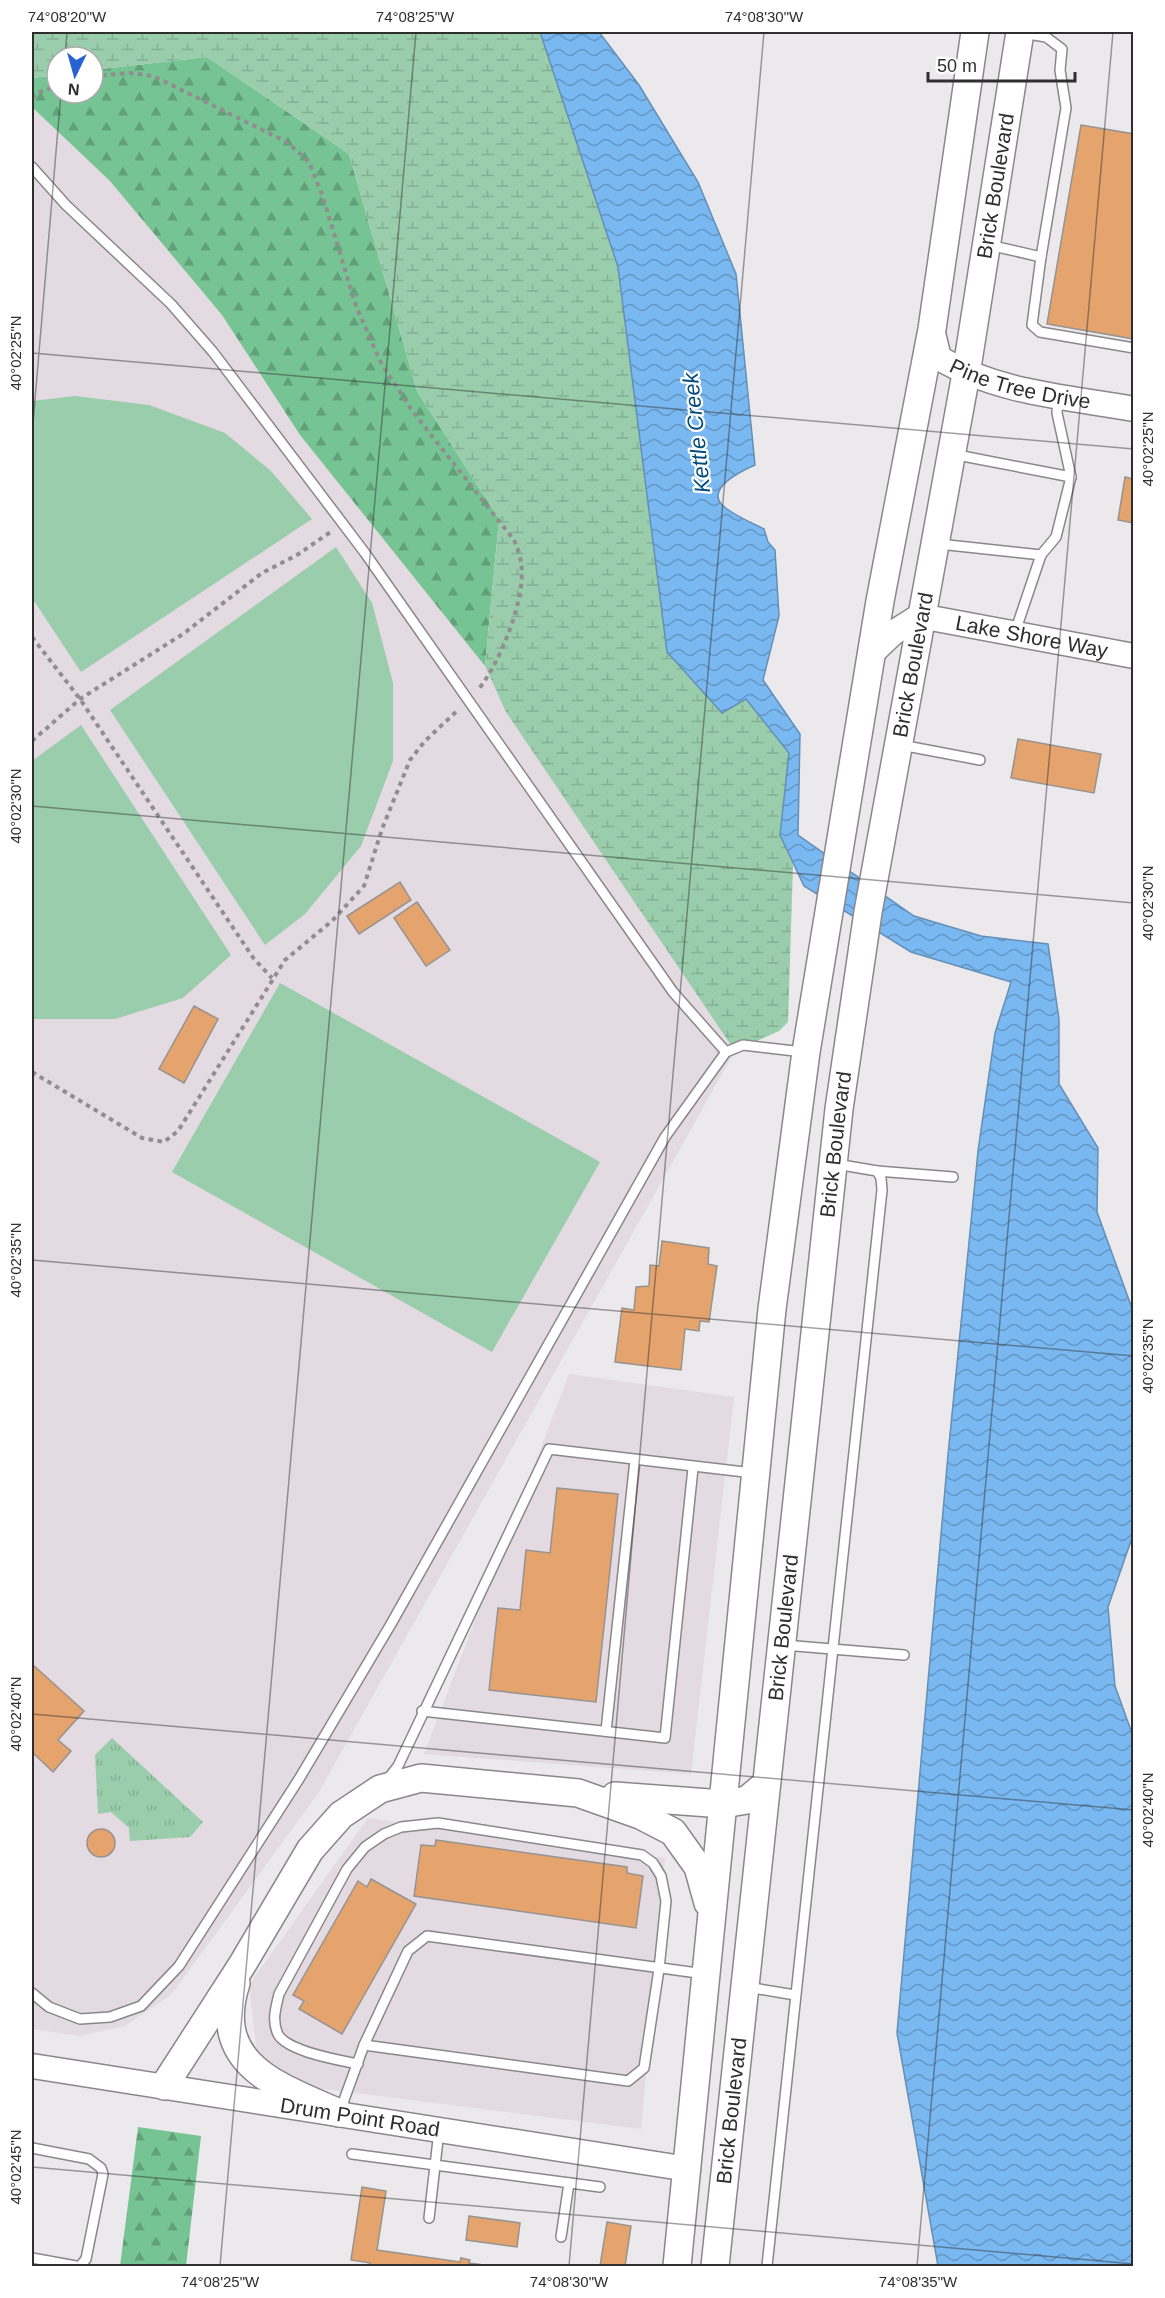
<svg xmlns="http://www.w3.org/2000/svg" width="1165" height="2298" viewBox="0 0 1165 2298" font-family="Helvetica,sans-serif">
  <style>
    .built { fill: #e3dae2 }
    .grass { fill: url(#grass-tufts) }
    .forest { fill: url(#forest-firs) }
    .wetland { fill: url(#wetland-marsh) }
    .pitch { fill: #99cdab }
    .water { fill: url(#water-waves); stroke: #648fb7; stroke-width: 1.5 }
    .building { fill: #e5a36e; stroke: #969390; stroke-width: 1.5 }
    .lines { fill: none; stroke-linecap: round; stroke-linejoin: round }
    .lane-casing { stroke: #8a878a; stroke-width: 12 }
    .secondary-casing { stroke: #8a878a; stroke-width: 27 }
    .primary-casing { stroke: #8a878a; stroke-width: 30 }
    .path { stroke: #908e90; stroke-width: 4; stroke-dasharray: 4.5 4.5; stroke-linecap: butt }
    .lane { stroke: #fff; stroke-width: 9 }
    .secondary { stroke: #fff; stroke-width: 24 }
    .primary { stroke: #fff; stroke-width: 27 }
    .ticks { fill: none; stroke: #2f2e2f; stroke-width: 1.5; stroke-opacity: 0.45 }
    .labels { text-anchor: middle; stroke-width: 4.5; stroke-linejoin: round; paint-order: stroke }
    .street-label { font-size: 21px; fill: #2f2e2f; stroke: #fff }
    .water-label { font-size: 22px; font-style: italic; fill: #004b7e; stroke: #fff }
    .neatline { fill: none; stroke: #2f2e2f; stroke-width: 2 }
    .ticks-label { font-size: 15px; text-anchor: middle; fill: #2f2e2f }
  </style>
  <defs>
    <pattern id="grass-tufts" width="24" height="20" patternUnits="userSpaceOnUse" patternTransform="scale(1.5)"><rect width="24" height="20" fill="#99cdab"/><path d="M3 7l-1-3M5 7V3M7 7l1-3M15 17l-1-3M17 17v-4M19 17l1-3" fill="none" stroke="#84b093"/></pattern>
    <pattern id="forest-firs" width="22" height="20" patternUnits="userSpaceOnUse" patternTransform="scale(1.5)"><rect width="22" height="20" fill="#76c494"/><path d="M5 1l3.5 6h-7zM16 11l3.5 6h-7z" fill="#61a079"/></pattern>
    <pattern id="wetland-marsh" width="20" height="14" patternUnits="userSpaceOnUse" patternTransform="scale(1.5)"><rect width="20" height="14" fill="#99cdab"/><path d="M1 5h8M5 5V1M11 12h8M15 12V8" fill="none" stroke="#84b093"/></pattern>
    <pattern id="water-waves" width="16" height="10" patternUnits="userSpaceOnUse" patternTransform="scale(1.5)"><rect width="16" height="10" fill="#7ab8f1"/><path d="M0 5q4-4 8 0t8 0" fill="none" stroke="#6496c4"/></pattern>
  </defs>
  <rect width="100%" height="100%" fill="#ece9ec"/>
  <g class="built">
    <path d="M 32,107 L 110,180 L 222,315 L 300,435 L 485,666 L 506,712 L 735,1051 L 319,1792 L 171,1995 L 125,2026 L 80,2036 L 32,2029 Z"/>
    <path d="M 569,1374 L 734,1397 L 691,1774 L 424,1754 Z"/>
    <path d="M 368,1818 L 665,1858 L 641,2129 L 309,2087 L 257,2053 L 249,1985 Z"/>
  </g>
  <path class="grass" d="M 112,1738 L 203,1822 L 190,1837 L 130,1841 L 129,1828 L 111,1812 L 98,1814 L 95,1755 Z"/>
  <g class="forest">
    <path d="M 207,57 L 349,154 L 417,391 L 499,519 L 485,666 L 300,435 L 222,315 L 110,181 L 32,107 L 32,78 L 57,75 L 57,93 L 93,93 L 93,70 Z"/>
    <path d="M 138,2127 L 201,2136 L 186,2266 L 120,2266 Z"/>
  </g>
  <path class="wetland" d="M 32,32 L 540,32 L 618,267 L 667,652 L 745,698 L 789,753 L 780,835 L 793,865 L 788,1022 L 779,1031 L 735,1051 L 506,712 L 485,666 L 499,519 L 417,391 L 349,154 L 207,57 L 93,70 L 93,57 L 57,57 L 57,75 L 32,78 Z"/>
  <g class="pitch">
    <path d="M 75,396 L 149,405 L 225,433 L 271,471 L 312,519 L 81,672 L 32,598 L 32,401 Z"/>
    <path d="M 336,547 L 372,603 L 393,683 L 393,761 L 361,846 L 305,914 L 265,945 L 110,710 Z"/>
    <path d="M 81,725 L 231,955 L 183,998 L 115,1019 L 32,1019 L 32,761 Z"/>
    <path d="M 280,983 L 600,1162 L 492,1352 L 172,1172 Z"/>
  </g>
  <path class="water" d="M 540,32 L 599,32 L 639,85 L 698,182 L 736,274 L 755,465 C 741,471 700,491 727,509 C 738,517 752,523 764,529 L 768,542 L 775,550 L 779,616 L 763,680 L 800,734 L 798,835 L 914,916 L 981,936 L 1048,944 L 1059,1019 L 1059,1084 L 1098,1148 L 1097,1212 L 1133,1311 L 1133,1535 L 1108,1607 L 1115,1686 L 1134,1739 L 1133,2266 L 938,2266 L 897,2033 L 948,1455 L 978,1151 L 995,1033 L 1011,982 L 911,952 L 804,886 L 780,835 L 789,753 L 746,699 L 722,713 L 667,652 L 618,267 Z"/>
  <g class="building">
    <path d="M 1081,125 L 1134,134 L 1134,339 L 1047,324 Z"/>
    <path d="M 1125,477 L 1134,479 L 1134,523 L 1118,520 Z"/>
    <path d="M 1018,739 L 1101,754 L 1094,793 L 1011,778 Z"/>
    <path d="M 400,882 L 411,900 L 359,934 L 347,916 Z"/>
    <path d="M 417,902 L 450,950 L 426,966 L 394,918 Z"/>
    <path d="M 194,1006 L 218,1019 L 184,1083 L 159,1069 Z"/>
    <path d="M 662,1241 L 709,1248 L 708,1264 L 717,1266 L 709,1322 L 700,1321 L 699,1331 L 685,1329 L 681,1370 L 615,1362 L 622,1308 L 634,1310 L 636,1287 L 649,1286 L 650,1265 L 659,1266 Z"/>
    <path d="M 557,1488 L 618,1494 L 596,1702 L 489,1690 L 498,1608 L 520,1610 L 526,1550 L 550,1553 Z"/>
    <path d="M 32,1664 L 84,1711 L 58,1740 L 71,1751 L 53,1772 L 32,1752 Z"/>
    <circle cx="101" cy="1843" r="14"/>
    <path d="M 436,1840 L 627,1867 L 627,1873 L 643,1876 L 636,1928 L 414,1896 L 421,1845 L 435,1846 Z"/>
    <path d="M 371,1879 L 416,1904 L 342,2034 L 299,2009 L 304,2001 L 293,1995 L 358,1881 L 367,1887 Z"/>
    <path d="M 362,2187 L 386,2191 L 377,2250 L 460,2262 L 461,2258 L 470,2260 L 469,2263 L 492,2266 L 369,2266 L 370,2263 L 351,2260 Z"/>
    <path d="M 469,2216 L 520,2223 L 517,2247 L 466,2240 Z"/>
    <path d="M 607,2222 L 631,2226 L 625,2266 L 600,2266 Z"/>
  </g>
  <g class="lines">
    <defs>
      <g id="lane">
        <path d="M 32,167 L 66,205 L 171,304 L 213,352 L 365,553 L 673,992 L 726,1052 L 743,1045 L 803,1052"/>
        <path d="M 989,245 L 1041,257 L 1066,108 L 1060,70 L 1062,49 L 1046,37 L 1022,33"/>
        <path d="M 1041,257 L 1032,325 L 1040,332 L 1134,348"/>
        <path d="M 952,454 L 1071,477"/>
        <path d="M 939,544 L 1041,555 L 1015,632"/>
        <path d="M 1041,555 L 1056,537 L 1071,477 L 1057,413 L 1058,398"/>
        <path d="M 901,745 L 980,760"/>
        <path d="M 877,1171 L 953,1177"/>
        <path d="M 784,1645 L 904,1655"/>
        <path d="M 422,1711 L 665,1738 L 693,1468"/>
        <path d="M 606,1731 L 635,1460"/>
        <path d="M 387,1780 L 398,1766 L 549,1449 L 753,1473"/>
        <path d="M 747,1987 L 795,1995"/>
        <path d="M 32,1993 L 49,2007 L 80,2019 L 110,2017 L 141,2006 L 179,1966 L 299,1779 L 391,1624 L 665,1137 L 726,1052"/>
        <path d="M 358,2064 C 339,2060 283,2051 277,2032 C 272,2019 276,2007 279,1994 L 347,1869 L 365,1847 L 384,1834 L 401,1827 L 438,1823 L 642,1855 L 653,1863 L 661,1876 L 666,1901 L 659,1969 L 644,2068 L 628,2081 L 364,2045"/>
        <path d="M 340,2111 L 364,2045 L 408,1951 L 427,1936 L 705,1974"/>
        <path d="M 32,2148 L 89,2159 L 101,2168 L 103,2174 L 86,2259 L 80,2266"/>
        <path d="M 352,2154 L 600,2187"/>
        <path d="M 429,2218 L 439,2131"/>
        <path d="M 561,2237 L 569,2183"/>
        <path d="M 32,2258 L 76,2266"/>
        <path d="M 767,2266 L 882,1190 L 881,1178 L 877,1171 L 836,1164"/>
      </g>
      <g id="secondary">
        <path id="s1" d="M 932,329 L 939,358 C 998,393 1067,397 1134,409"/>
        <path id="s2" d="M 871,654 L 893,633 L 920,616 L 1134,656"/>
        <path id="s3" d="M 32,2066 L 688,2169"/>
      </g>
      <g id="primary">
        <path d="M 615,1796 L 723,1804 L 747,1800 L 766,1784"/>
        <path d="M 236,1983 C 210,2065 278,2086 339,2113"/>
        <path d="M 164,2086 L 242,1965 L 310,1850 L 341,1815 L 380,1789 L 421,1778 L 578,1793 L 640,1815 L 673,1832 L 698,1867 L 708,1903"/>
        <path d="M 677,2266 L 772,1309 L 806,1052 L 880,601 L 932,329 L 975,32"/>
        <path id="s4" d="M 715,2266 L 839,1109 L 868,912 L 966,374 L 1020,32"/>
      </g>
    </defs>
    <use href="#lane" class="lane-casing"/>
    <use href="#secondary" class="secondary-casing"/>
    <use href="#primary" class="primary-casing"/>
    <g class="path">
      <path d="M 93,76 L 130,73 L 153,76 L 287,142 L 309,162 L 323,197 L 356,306 L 381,363 L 413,412 L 514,540 C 517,547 520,555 521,562 C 527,597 500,663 478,690"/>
      <path d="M 32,98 L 37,93 L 57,86"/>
      <path d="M 32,637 L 80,699 L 254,959 L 272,978"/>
      <path d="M 32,741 L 80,699 L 183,634 L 262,573 L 297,555 L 332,531"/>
      <path d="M 32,1072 L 142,1138 L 164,1142 L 178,1131 L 285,960 L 332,921 L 364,886 L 382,829 L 410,760 L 425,741 L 458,710"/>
    </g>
    <use href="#lane" class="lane"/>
    <use href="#secondary" class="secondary"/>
    <use href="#primary" class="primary"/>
  </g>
  <path class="ticks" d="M 65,57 L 67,32M 32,353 L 1134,449M 32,435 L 61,93M 32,806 L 1134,903M 32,1260 L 1134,1356M 32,1714 L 1134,1810M 32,2167 L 1134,2264M 220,2266 L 416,32M 569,2266 L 764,32M 917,2266 L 1113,32"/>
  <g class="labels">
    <g class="street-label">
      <text dy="7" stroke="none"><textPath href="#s4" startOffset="2100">Brick Boulevard</textPath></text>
      <text dy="7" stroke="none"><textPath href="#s1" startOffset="116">Pine Tree Drive</textPath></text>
      <text dy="7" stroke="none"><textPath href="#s2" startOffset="176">Lake Shore Way</textPath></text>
      <text dy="7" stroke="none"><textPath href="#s4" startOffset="1614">Brick Boulevard</textPath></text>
      <text dy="7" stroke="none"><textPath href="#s4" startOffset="1128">Brick Boulevard</textPath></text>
      <text dy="7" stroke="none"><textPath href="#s4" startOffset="642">Brick Boulevard</textPath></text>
      <text dy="7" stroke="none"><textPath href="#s4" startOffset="156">Brick Boulevard</textPath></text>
      <text dy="7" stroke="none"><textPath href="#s3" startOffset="332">Drum Point Road</textPath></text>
    </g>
    <g class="water-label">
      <text transform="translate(696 433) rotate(-96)" y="8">Kettle Creek</text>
    </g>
  </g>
  <rect width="1165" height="2298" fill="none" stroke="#ffffff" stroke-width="66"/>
  <g transform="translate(75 75) rotate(185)"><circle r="28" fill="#ffffff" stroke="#acabac" stroke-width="1.5"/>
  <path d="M0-4.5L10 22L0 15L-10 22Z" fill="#2963d1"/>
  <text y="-9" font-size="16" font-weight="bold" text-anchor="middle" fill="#2f2e2f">N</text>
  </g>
  <path d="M928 72v9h147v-9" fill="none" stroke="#2f2e2f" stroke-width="3"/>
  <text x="937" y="72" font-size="18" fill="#2f2e2f" stroke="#ffffff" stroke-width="4.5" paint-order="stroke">50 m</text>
  <rect x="33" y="33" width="1099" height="2232" class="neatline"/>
  <g class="ticks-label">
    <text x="67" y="22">74°08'20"W</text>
    <text x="415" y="22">74°08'25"W</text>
    <text x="764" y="22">74°08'30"W</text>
    <text transform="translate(16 353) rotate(-90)" y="5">40°02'25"N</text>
    <text transform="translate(1148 449) rotate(-90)" y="5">40°02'25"N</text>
    <text transform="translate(16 806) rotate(-90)" y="5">40°02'30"N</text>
    <text transform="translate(1148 903) rotate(-90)" y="5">40°02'30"N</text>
    <text transform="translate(16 1260) rotate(-90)" y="5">40°02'35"N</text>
    <text transform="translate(1148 1356) rotate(-90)" y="5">40°02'35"N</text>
    <text transform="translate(16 1714) rotate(-90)" y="5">40°02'40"N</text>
    <text transform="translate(1148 1810) rotate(-90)" y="5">40°02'40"N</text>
    <text transform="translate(16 2167) rotate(-90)" y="5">40°02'45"N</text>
    <text x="220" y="2287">74°08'25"W</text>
    <text x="569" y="2287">74°08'30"W</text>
    <text x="918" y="2287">74°08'35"W</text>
  </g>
</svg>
